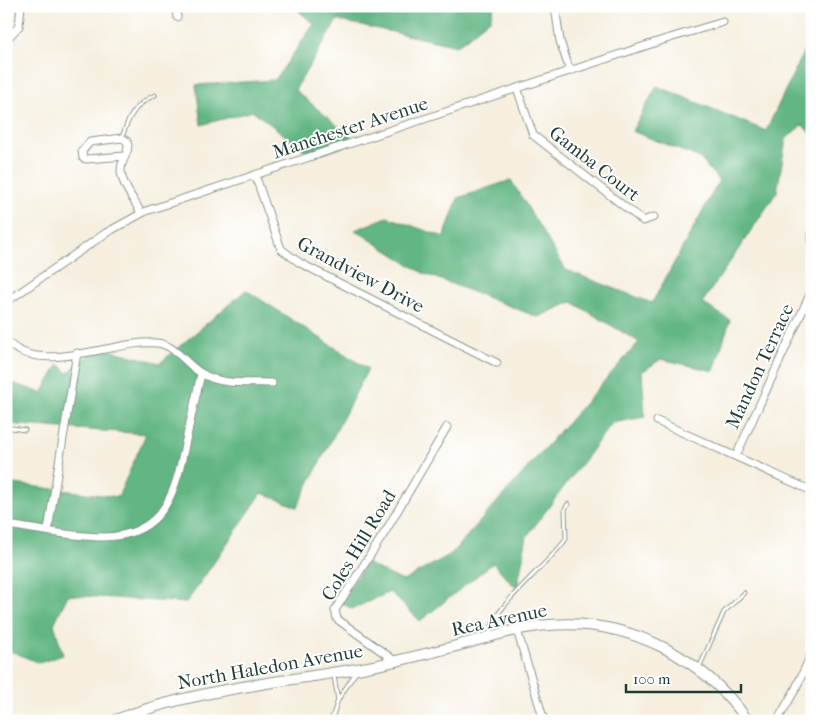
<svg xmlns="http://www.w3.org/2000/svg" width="818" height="727" viewBox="0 0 818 727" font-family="'IM FELL French Canon',serif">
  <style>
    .forest { fill: #62b683; stroke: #407a5c }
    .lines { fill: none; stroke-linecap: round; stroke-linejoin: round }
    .lane-casing { stroke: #8a968a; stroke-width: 5 }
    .street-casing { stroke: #8a968a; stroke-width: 9 }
    .secondary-casing { stroke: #8a968a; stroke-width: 12 }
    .lane { stroke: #fff; stroke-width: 3 }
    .street { stroke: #fff; stroke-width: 7 }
    .secondary { stroke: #fff; stroke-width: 10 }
    .labels { text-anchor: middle; stroke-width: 4; stroke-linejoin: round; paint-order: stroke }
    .street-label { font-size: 19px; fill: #1f3d34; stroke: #fff }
  </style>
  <rect width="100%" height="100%" fill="#fff"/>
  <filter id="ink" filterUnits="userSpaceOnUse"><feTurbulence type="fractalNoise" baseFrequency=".02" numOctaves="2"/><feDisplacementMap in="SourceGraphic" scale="10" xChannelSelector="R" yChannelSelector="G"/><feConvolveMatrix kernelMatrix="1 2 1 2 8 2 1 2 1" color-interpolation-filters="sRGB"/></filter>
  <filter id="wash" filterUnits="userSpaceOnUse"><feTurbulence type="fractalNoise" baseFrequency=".0096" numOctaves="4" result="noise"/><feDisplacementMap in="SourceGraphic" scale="20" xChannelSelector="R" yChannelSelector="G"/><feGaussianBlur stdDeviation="1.12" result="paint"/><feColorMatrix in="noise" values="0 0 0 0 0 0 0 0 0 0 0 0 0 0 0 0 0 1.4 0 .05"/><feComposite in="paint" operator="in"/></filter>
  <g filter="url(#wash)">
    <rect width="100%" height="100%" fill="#f6efdf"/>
    <g class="forest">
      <path d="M 293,6 L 494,6 L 490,19 L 457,46 L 337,20 L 295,90 L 357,142 L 313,157 L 253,111 L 201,125 L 196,85 L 275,80 L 314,24 Z"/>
      <path d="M 812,34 L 812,135 L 802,125 L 786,139 L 777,192 L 702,303 L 730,320 L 714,371 L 661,359 L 642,372 L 645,417 L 612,423 L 527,536 L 517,589 L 493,563 L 420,621 L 390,592 L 352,609 L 340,602 L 366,563 L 403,581 L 451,554 L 639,342 L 572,302 L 538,317 L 423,273 L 355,230 L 387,217 L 444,237 L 458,198 L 511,180 L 566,270 L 652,303 L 719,181 L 700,158 L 632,131 L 657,86 L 766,131 Z"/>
      <path d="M 246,290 L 368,369 L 297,507 L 262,493 L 186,603 L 68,595 L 54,624 L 63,655 L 39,663 L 6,649 L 6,483 L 118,497 L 146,434 L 6,424 L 6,381 L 42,393 L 59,364 L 68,373 L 97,347 L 160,363 Z"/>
    </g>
  </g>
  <g filter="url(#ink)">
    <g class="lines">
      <defs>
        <g id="lane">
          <path d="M 122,138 C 128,118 135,104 155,95"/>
          <path d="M 6,427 L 25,430"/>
          <path d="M 491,633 C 488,611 552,561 566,539 L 565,509 L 568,504"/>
          <path d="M 699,668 L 724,612 L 744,593"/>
          <path d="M 334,676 L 338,700 L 356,672"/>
          <path d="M 331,721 L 338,700"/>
        </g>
        <g id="street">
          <path d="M 176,6 L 177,17"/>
          <path d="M 555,6 L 560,41 L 570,71"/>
          <path d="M 6,40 L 19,26 L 21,6"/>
          <path d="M 517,88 L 533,135 L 643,221 L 654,217"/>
          <path d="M 125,156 L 86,159 L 83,158 L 82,151 L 90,142 L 122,138 L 127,141 C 131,152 121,159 121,170 C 121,184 135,201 141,213"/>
          <path d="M 255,175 L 281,249 L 300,263 L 497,363"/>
          <path d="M 812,233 L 812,248"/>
          <path d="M 6,302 L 106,233 L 146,211 L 663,40 L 723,22"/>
          <path d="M 6,340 C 37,378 115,339 157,343 C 176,345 186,365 201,373 C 221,386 250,382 272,383"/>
          <path d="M 657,421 L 812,491"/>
          <path d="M 736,456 L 812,290"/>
          <path d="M 6,525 C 38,529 72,537 104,537 C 166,536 176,490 186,440 C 191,418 196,396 201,374"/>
          <path d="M 48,530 L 77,353"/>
          <path d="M 517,630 L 544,721"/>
          <path d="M 395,661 L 337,619 L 335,610 L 385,532 L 447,427"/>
          <path d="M 777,721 L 795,690 L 812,653"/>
        </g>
        <path id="secondary" d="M 113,721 C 190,690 275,683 357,669 C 391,663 426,654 460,645 C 489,637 519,627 549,625 C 628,618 703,657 748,721"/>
      </defs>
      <use href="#lane" class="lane-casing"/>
      <use href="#street" class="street-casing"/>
      <use href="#secondary" class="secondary-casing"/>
      <use href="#lane" class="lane"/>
      <use href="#street" class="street"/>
      <use href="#secondary" class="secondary"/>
    </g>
  </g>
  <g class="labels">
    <g class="street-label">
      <text transform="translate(350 127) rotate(-18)" y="7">Manchester Avenue</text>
      <text transform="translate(595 163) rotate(38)" y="7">Gamba Court</text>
      <text transform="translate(361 274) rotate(28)" y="7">Grandview Drive</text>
      <text transform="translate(759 366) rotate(-65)" y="7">Mandon Terrace</text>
      <text transform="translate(358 545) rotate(-59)" y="7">Coles Hill Road</text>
      <text transform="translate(499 619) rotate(-12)" y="7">Rea Avenue</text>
      <text transform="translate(270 666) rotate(-10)" y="7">North Haledon Avenue</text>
    </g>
  </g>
  <rect width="818" height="727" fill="none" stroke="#fff" stroke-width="25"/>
  <path d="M626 684v8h115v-8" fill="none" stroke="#1f3d34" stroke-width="2.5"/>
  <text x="633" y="684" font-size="15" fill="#1f3d34" stroke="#ffffff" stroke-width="4" paint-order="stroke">100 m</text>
</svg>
